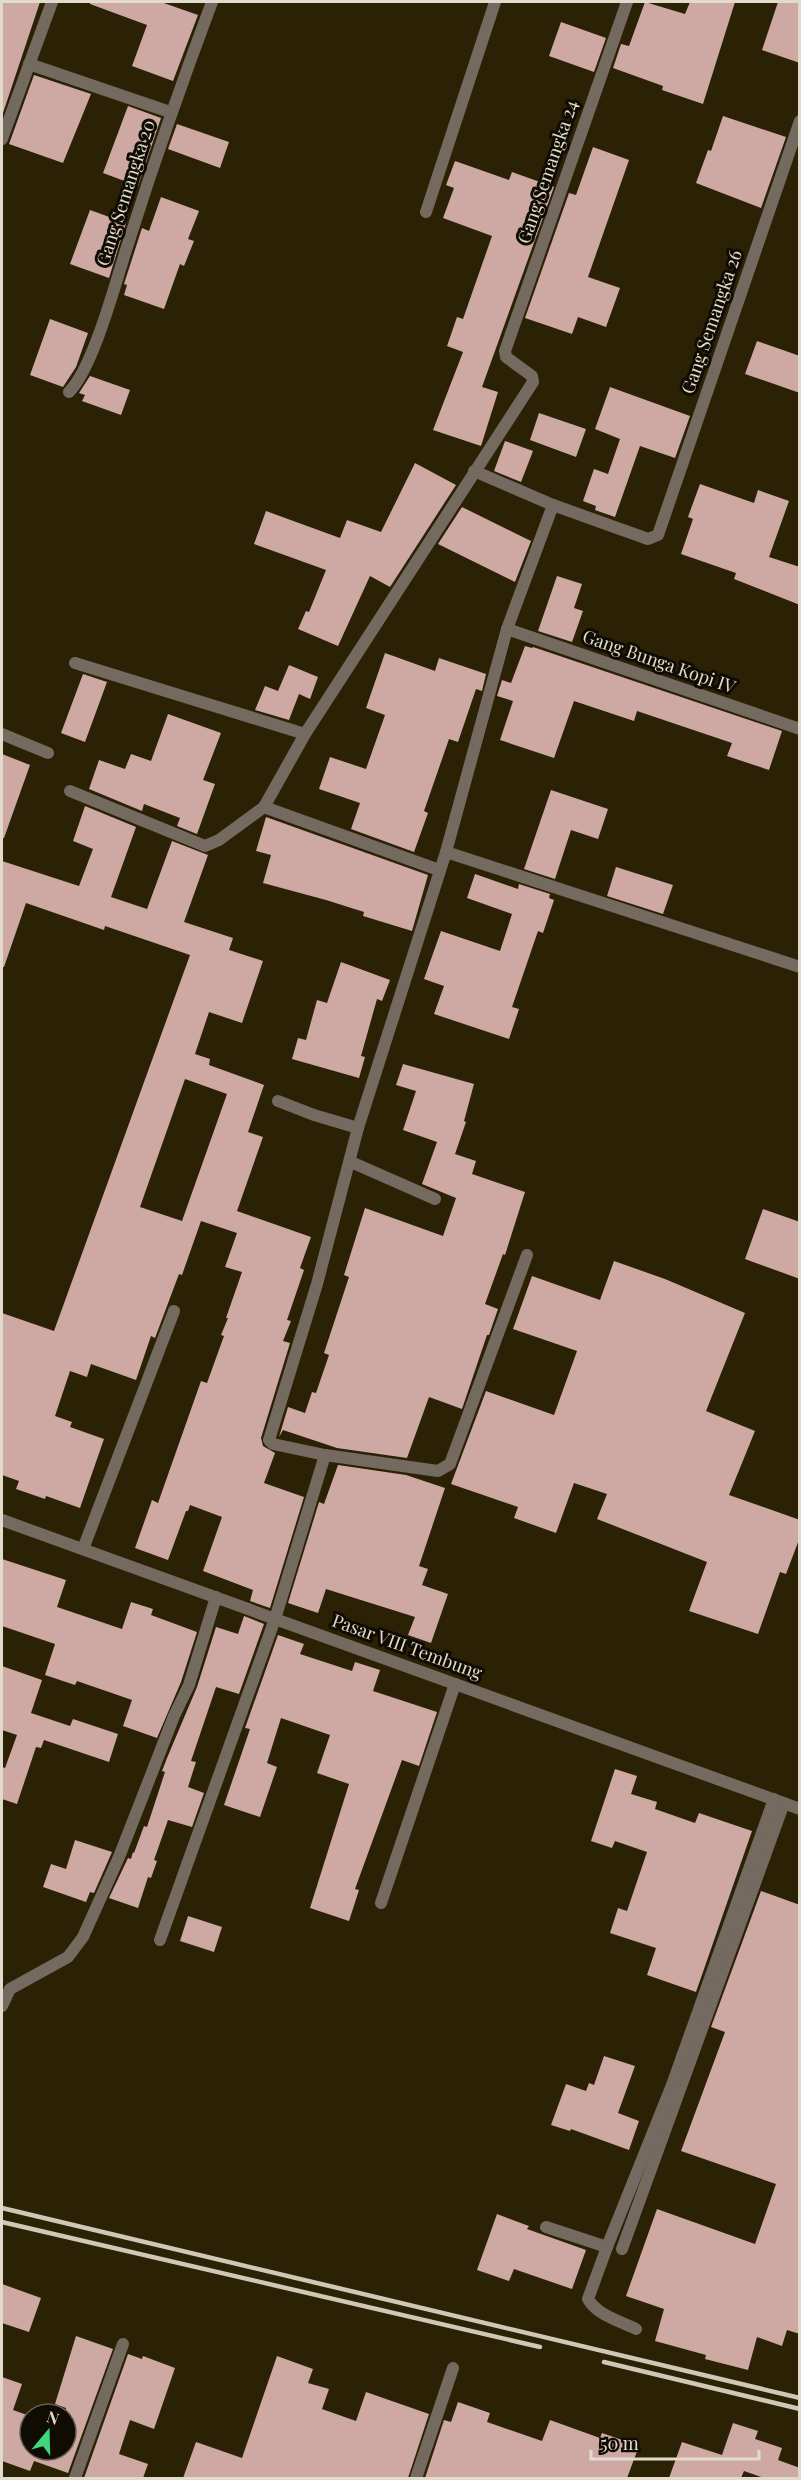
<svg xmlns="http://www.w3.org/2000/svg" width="801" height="2480" viewBox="0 0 801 2480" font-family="'Playfair Display',serif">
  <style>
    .building { fill: #cea9a3; fill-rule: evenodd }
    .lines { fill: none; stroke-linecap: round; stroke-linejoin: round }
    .service { stroke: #746a60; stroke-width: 12 }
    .minor { stroke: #746a60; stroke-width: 12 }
    .rail { stroke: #cfc8b7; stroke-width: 4.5 }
    .labels { text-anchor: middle; stroke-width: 6; stroke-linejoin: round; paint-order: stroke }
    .street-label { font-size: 18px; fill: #e1dbcb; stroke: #100b03 }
  </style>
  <rect width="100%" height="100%" fill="#2b2105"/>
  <g class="building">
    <path d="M 2,2 L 40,2 L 2,116 Z"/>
    <path d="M 90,2 L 161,2 L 198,15 L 173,81 L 132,66 L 147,25 L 90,4 Z"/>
    <path d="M 645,2 L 685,14 L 690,2 L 735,2 L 703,104 L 662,90 L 663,86 L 613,68 L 621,44 L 629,46 Z"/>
    <path d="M 778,2 L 800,2 L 800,63 L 762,50 Z"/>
    <path d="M 561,22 L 606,38 L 594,72 L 549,56 Z"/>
    <path d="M 34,75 L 91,94 L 63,163 L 9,144 Z"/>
    <path d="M 128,106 L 161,118 L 138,186 L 103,173 Z"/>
    <path d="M 723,116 L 786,137 L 761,208 L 696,183 L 708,150 L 711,151 Z"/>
    <path d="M 177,124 L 229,142 L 220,168 L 168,149 Z"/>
    <path d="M 593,147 L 629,160 L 588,277 L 620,288 L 606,327 L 578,317 L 572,334 L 525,318 L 569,193 L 576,195 Z"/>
    <path d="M 455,161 L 509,180 L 512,172 L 554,187 L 482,387 L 498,392 L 481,446 L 433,430 L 463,352 L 447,346 L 457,317 L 463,319 L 492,236 L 443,218 L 454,188 L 446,185 Z"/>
    <path d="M 161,197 L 199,211 L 188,239 L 194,241 L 184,266 L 180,264 L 164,309 L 124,295 L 127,285 L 124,284 L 142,228 L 149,231 Z"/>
    <path d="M 90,210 L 126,223 L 109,278 L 70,264 Z"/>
    <path d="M 50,319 L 88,333 L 76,367 L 63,387 L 30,375 Z"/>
    <path d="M 757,341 L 800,356 L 800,393 L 745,374 Z"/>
    <path d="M 90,376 L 130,390 L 121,415 L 82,401 L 85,395 L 79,393 Z"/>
    <path d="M 610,387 L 690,416 L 675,458 L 640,446 L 615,517 L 595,510 L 596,506 L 583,501 L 594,469 L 608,474 L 620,439 L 595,429 Z"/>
    <path d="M 539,413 L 586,429 L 576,457 L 530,440 Z"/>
    <path d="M 505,441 L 533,451 L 521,482 L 494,471 Z"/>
    <path d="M 415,463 L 456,485 L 390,587 L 370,576 L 338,646 L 298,629 L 306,611 L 309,612 L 326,570 L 254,544 L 266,511 L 340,538 L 347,520 L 381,532 Z"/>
    <path d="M 700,484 L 754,503 L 758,490 L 789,501 L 769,557 L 800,567 L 800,605 L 734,579 L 736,573 L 681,554 L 693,519 L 688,517 Z"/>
    <path d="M 462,507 L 531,541 L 515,582 L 438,544 Z"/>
    <path d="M 557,576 L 582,584 L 574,608 L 583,611 L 572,642 L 538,631 Z"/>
    <path d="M 525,646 L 532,648 L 533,647 L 782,731 L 769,770 L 727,756 L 732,743 L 637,711 L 634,721 L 574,701 L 554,758 L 500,740 L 513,701 L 497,696 L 502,680 L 511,683 Z"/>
    <path d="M 385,653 L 435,671 L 439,658 L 486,674 L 482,691 L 476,689 L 458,742 L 449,739 L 424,811 L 428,813 L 414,852 L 351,829 L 360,803 L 319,789 L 330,757 L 366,769 L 385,715 L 366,708 Z"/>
    <path d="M 289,665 L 318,677 L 310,699 L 299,694 L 289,720 L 255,710 L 265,686 L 278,691 Z"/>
    <path d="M 83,674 L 107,682 L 85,742 L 61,733 Z"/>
    <path d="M 168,714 L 221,733 L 203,780 L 215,784 L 197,834 L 177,826 L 180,818 L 144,804 L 142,811 L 89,789 L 99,760 L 125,769 L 131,754 L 151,761 Z"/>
    <path d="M 2,754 L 30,765 L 4,838 L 2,838 Z"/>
    <path d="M 551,790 L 608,809 L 598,839 L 571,830 L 555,879 L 524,869 Z"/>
    <path d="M 85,806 L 136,827 L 111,897 L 147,909 L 172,841 L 208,855 L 184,922 L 233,938 L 229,950 L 263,961 L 242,1023 L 209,1012 L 195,1054 L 210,1059 L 209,1065 L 264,1085 L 248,1132 L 263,1137 L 237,1211 L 311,1237 L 300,1268 L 304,1270 L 287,1320 L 291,1321 L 283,1341 L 290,1343 L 261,1438 L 263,1446 L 275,1453 L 264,1483 L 304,1497 L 270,1608 L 250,1601 L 253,1590 L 203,1571 L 222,1517 L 190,1505 L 188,1511 L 186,1511 L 168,1560 L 135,1548 L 152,1500 L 158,1503 L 201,1381 L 207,1383 L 224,1336 L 221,1335 L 228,1318 L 226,1318 L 242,1272 L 225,1267 L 237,1233 L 201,1221 L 182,1275 L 179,1274 L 155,1338 L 151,1336 L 136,1380 L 91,1364 L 87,1377 L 70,1371 L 55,1416 L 72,1422 L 70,1427 L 104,1439 L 80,1508 L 46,1496 L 45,1499 L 16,1489 L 19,1481 L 2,1475 L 2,1313 L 54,1331 L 190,955 L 105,926 L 104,930 L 26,903 L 4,967 L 2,967 L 2,861 L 79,886 L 93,849 L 73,841 ZM 185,1079 L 227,1094 L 182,1221 L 140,1207 Z"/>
    <path d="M 266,817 L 428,875 L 412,931 L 363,916 L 364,912 L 326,900 L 263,883 L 271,855 L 256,851 Z"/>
    <path d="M 616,867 L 673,885 L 663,914 L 607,896 Z"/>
    <path d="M 475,874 L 518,889 L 519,884 L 550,894 L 549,898 L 554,900 L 543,933 L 538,931 L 512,1007 L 519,1009 L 509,1039 L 434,1014 L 444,986 L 424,979 L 441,931 L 500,951 L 512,914 L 467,898 Z"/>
    <path d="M 341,962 L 390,980 L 382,1001 L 377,999 L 361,1056 L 365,1057 L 359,1078 L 292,1059 L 298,1038 L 306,1040 L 317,1000 L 327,1003 Z"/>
    <path d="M 403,1064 L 474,1084 L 464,1121 L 466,1122 L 455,1154 L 476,1161 L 472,1174 L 525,1192 L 505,1255 L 503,1254 L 485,1304 L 498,1309 L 489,1335 L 487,1335 L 462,1409 L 429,1397 L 407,1458 L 337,1448 L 283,1430 L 279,1437 L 288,1407 L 305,1413 L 312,1392 L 316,1393 L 329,1355 L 324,1353 L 349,1277 L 344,1275 L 365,1208 L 443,1236 L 456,1198 L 422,1184 L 437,1142 L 403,1130 L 416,1091 L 396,1085 Z"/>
    <path d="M 763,1209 L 800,1222 L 800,1279 L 745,1259 Z"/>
    <path d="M 614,1261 L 665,1279 L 745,1313 L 706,1411 L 755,1431 L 729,1495 L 800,1520 L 800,1537 L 786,1574 L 780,1572 L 758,1634 L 689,1611 L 707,1562 L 597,1519 L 607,1494 L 574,1483 L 556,1533 L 514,1518 L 518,1507 L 451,1484 L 486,1391 L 554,1415 L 577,1351 L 513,1329 L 532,1276 L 600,1300 Z"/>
    <path d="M 338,1465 L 406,1475 L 445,1488 L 419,1566 L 428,1569 L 422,1585 L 448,1594 L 431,1643 L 408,1635 L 415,1617 L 326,1589 L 318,1613 L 288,1603 L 319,1502 L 324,1504 Z"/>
    <path d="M 2,1559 L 66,1580 L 57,1607 L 122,1629 L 131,1602 L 153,1609 L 151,1615 L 197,1632 L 181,1682 L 157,1738 L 123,1726 L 132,1700 L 77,1681 L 75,1685 L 45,1675 L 55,1644 L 2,1626 Z"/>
    <path d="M 244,1616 L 264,1624 L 239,1694 L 216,1687 L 191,1761 L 196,1762 L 188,1787 L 204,1793 L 192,1827 L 168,1820 L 154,1860 L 157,1861 L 151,1878 L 148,1877 L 138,1908 L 109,1898 L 128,1858 L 131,1859 L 133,1852 L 134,1853 L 144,1826 L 147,1827 L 165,1772 L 162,1771 L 167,1758 L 197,1687 L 216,1627 L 238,1634 Z"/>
    <path d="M 278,1635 L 304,1644 L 300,1654 L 352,1671 L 355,1662 L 380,1670 L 373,1691 L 437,1712 L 419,1766 L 402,1760 L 355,1889 L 359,1890 L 349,1921 L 310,1908 L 349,1784 L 317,1773 L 330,1735 L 281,1718 L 267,1763 L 277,1767 L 260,1817 L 224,1805 L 250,1729 L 245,1728 Z"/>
    <path d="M 2,1666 L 42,1680 L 31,1713 L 70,1726 L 73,1719 L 118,1734 L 109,1762 L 44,1740 L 41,1748 L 36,1747 L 17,1804 L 2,1799 L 2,1767 L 5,1768 L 17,1735 L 2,1730 Z"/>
    <path d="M 615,1769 L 637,1776 L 631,1794 L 657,1802 L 655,1809 L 695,1823 L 699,1813 L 752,1831 L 696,1992 L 647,1975 L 656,1948 L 610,1933 L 618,1908 L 627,1911 L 647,1852 L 615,1841 L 612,1848 L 591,1841 Z"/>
    <path d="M 75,1840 L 112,1852 L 94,1893 L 90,1892 L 86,1902 L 43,1887 L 51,1864 L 66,1869 Z"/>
    <path d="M 761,1891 L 800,1905 L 800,2334 L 787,2330 L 782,2346 L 757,2337 L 748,2370 L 705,2359 L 706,2355 L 655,2341 L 664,2309 L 626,2296 L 657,2209 L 755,2244 L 776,2184 L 681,2151 L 725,2032 L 711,2027 Z"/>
    <path d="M 188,1916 L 222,1927 L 214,1952 L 180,1941 Z"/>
    <path d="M 604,2056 L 635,2066 L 618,2113 L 639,2121 L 629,2150 L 571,2129 L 570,2131 L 551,2125 L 566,2084 L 586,2091 L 589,2083 L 594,2085 Z"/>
    <path d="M 497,2214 L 529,2226 L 527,2229 L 586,2250 L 572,2289 L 514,2269 L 509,2281 L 477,2270 Z"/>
    <path d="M 2,2284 L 41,2298 L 29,2332 L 2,2323 Z"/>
    <path d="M 76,2336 L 113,2349 L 68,2473 L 34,2461 L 30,2471 L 2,2461 L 2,2377 L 22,2384 L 13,2410 L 30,2416 L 30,2450 L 66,2450 L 66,2408 L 55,2404 Z"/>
    <path d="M 128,2354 L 142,2359 L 143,2356 L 175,2368 L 154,2429 L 130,2420 L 119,2454 L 148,2464 L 143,2478 L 84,2478 Z"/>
    <path d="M 277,2356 L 313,2369 L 308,2383 L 329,2389 L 322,2409 L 356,2421 L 366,2392 L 429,2414 L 408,2478 L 183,2478 L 196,2442 L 242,2458 Z"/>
    <path d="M 458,2402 L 490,2413 L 487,2422 L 542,2441 L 550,2420 L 600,2438 L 602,2433 L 639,2446 L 627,2478 L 425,2478 L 444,2420 L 451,2422 Z"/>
    <path d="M 733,2423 L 758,2431 L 755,2439 L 782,2448 L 778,2460 L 800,2468 L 800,2478 L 764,2478 L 744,2471 L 741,2478 L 669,2478 L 682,2442 L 722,2455 Z"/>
  </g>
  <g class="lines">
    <g class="service">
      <path d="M 278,1101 L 314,1115 L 358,1128"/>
      <path d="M 83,1549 L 174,1311"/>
      <path d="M 622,2249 L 784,1803"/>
    </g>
    <g class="minor">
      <path d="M 29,64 L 170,112"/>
      <path d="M 2,139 L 52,2"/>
      <path d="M 426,212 L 495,2"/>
      <path d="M 69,392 C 94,367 116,280 128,244 C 154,162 182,82 212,2"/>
      <path d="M 474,471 L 553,505"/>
      <path d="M 507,629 L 800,729"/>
      <path d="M 75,663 L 305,734"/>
      <path d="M 2,734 L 48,753"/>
      <path d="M 70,791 L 205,846 L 219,840 L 264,807 L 305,734 L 533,382 L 532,376 L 506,357 L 505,351 L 627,2"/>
      <path d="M 264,807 L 439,870"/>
      <path d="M 446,852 L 800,967"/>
      <path d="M 351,1162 L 435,1199"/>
      <path d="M 527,1255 L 450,1464 L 438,1471 L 325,1455 L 273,1444 L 269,1440 L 317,1284 L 358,1128 L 446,852 L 507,629 L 553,505 L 648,539 L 658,535 L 800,121"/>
      <path d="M 2,1520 L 800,1809"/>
      <path d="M 381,1903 L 455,1684"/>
      <path d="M 160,1940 L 275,1619 L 325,1455"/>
      <path d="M 2,2006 L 10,1989 L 68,1957 L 83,1937 L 119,1857 L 174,1716 L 189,1685 L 216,1597"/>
      <path d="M 546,2227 L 607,2247"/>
      <path d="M 636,2329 C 620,2321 597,2315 588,2299 L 607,2247 L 672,2085 L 774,1799"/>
      <path d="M 75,2478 L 123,2344"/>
      <path d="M 416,2478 L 453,2368"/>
    </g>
    <g class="rail">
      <path d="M 2,2208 L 800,2398"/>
      <path d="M 2,2222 L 540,2347"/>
      <path d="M 604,2362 L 800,2409"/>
    </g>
  </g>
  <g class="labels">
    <g class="street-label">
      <text transform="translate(548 172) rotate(-71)" y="6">Gang Semangka 24</text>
      <text transform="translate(126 193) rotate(-72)" y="6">Gang Semangka 20</text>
      <text transform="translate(712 322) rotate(-71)" y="6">Gang Semangka 26</text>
      <text transform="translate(659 662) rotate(19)" y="6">Gang Bunga Kopi IV</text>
      <text transform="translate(407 1647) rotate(20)" y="6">Pasar VIII Tembung</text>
    </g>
  </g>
  <rect width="801" height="2480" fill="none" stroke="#e1dbcb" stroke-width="6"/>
  <g transform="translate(48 2432) rotate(19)"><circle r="28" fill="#100b03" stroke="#645e53" stroke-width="1.5"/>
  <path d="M0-4.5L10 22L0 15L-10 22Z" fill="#3fd77d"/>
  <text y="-9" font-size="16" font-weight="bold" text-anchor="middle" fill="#e1dbcb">N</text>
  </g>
  <path d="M591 2450v9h168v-9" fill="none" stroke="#e1dbcb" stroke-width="3"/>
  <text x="600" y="2450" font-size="18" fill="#e1dbcb" stroke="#100b03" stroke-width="4.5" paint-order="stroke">50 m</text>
</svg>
